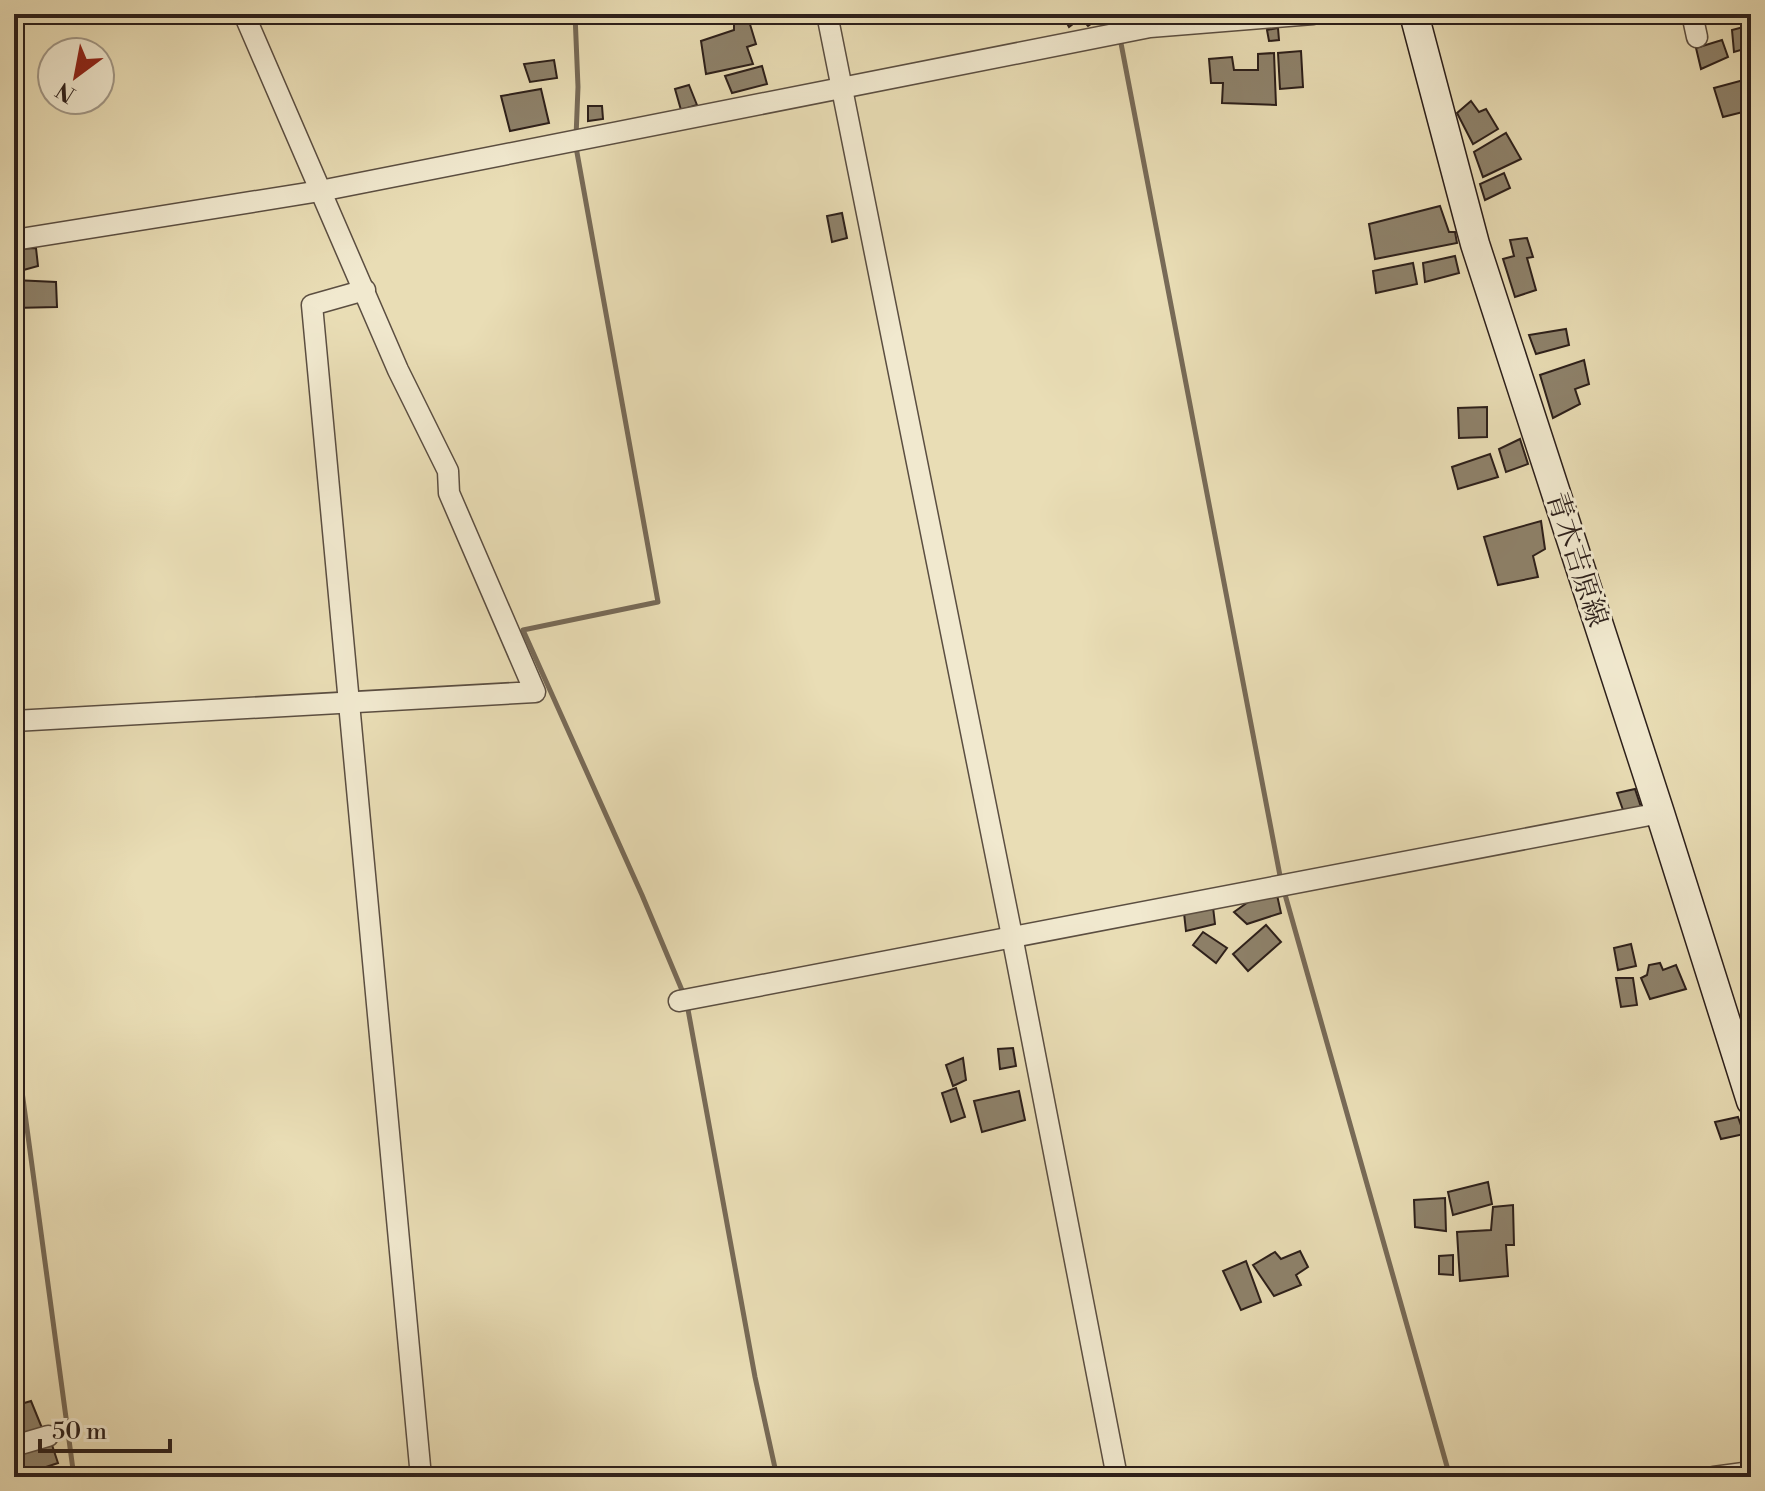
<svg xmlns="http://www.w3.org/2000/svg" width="1765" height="1491" viewBox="0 0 1765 1491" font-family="'Libre Bodoni','Noto Serif JP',serif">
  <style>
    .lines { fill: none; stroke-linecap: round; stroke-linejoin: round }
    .stream { stroke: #776a57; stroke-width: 5 }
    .building { fill: #8e826b; stroke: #2c1f1a; stroke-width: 2 }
    .street-casing { stroke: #5b4e41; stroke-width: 23 }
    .secondary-casing { stroke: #2c1f1a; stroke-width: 31 }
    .street { stroke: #f1e9cf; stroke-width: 20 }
    .secondary { stroke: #f1e9cf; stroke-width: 28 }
    .labels { text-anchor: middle; stroke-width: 6; stroke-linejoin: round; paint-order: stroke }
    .street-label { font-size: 28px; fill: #2c1f1a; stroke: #f1e9cf }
  </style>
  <rect width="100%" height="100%" fill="#e9ddb5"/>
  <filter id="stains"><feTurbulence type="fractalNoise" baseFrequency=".0025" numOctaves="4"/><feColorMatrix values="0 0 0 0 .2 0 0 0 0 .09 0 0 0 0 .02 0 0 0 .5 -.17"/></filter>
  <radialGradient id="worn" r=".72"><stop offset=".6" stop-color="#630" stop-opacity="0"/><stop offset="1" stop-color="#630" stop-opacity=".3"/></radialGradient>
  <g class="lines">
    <g class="stream">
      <path d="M 575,14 L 578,87 L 576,137"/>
      <path d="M 1114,14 L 1118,29"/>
      <path d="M 1120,38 L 1281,881"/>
      <path d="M 576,147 L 658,602 L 523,630 L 642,895 L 684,995"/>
      <path d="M 14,343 L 21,389 L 14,469"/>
      <path d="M 1284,891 L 1450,1477"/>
      <path d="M 687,1004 L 755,1377 L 777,1477"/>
      <path d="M 14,1032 L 74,1477"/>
    </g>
  </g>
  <g class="building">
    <path d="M 675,14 L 707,14 L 708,15 L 677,22 Z"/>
    <path d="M 1062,14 L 1100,14 L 1101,17 L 1088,26 L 1081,18 L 1069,27 Z"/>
    <path d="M 749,21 L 756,44 L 747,47 L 753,64 L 706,74 L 701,41 L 734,30 L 734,24 Z"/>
    <path d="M 1751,25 L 1751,47 L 1734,52 L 1732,30 Z"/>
    <path d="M 1278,28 L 1279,40 L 1269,41 L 1267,30 Z"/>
    <path d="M 1722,40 L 1728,57 L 1701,69 L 1696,48 Z"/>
    <path d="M 1301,51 L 1303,87 L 1280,89 L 1278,53 Z"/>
    <path d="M 1274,53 L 1276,105 L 1222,103 L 1223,83 L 1211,83 L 1209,59 L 1232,57 L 1234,70 L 1258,70 L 1258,54 Z"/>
    <path d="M 554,60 L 557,78 L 530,82 L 524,64 Z"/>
    <path d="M 762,66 L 767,84 L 732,93 L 725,76 Z"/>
    <path d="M 1751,78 L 1751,110 L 1723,117 L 1714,88 Z"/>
    <path d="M 689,85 L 697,105 L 681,110 L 675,89 Z"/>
    <path d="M 541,89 L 549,123 L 510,131 L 501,96 Z"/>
    <path d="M 1471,101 L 1479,112 L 1486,109 L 1498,129 L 1473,144 L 1457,113 Z"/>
    <path d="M 588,106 L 602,106 L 603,119 L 588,121 Z"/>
    <path d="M 1506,133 L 1521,159 L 1483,177 L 1474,152 Z"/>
    <path d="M 1504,173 L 1510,188 L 1485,200 L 1480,184 Z"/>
    <path d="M 1440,206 L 1449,232 L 1455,232 L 1457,243 L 1375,259 L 1369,224 Z"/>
    <path d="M 842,213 L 847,238 L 832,242 L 827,216 Z"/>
    <path d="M 1527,238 L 1533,257 L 1527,258 L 1536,290 L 1515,297 L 1503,259 L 1514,256 L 1510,240 Z"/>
    <path d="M 36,248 L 38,266 L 20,271 L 17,249 Z"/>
    <path d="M 1455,256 L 1459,273 L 1425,282 L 1423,263 Z"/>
    <path d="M 1413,263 L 1417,284 L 1376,293 L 1373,271 Z"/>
    <path d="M 14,280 L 56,282 L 57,307 L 14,308 Z"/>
    <path d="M 1566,329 L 1569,345 L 1536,354 L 1529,335 Z"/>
    <path d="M 1584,360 L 1589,384 L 1575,389 L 1580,404 L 1553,418 L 1540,375 Z"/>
    <path d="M 1487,407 L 1487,437 L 1459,438 L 1458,408 Z"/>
    <path d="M 1520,439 L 1528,464 L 1506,472 L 1499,449 Z"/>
    <path d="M 1490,454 L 1498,477 L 1458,489 L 1452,467 Z"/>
    <path d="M 1541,521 L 1545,549 L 1533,556 L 1538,577 L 1498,585 L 1484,537 Z"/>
    <path d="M 1635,789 L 1641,807 L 1623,810 L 1617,793 Z"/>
    <path d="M 1277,895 L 1281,913 L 1247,924 L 1234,912 L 1251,900 Z"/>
    <path d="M 1213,907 L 1215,924 L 1186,931 L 1184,913 Z"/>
    <path d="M 1266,925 L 1281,942 L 1248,971 L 1233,954 Z"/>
    <path d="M 1203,932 L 1227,948 L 1216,963 L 1193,945 Z"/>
    <path d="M 1631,944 L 1636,966 L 1618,970 L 1614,948 Z"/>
    <path d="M 1660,963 L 1663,970 L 1676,965 L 1686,989 L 1650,999 L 1641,978 L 1647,975 L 1649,965 Z"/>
    <path d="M 1616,978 L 1633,978 L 1637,1005 L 1621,1007 Z"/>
    <path d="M 1013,1048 L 1016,1066 L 1000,1069 L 998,1049 Z"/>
    <path d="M 963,1058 L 966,1080 L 953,1086 L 946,1065 Z"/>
    <path d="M 956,1088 L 965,1117 L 951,1122 L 942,1093 Z"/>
    <path d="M 1019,1091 L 1025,1120 L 982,1132 L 974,1101 Z"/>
    <path d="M 1738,1117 L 1744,1134 L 1721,1139 L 1715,1122 Z"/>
    <path d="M 1488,1182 L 1492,1204 L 1453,1215 L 1448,1192 Z"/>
    <path d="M 1445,1198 L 1446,1231 L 1415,1227 L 1414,1200 Z"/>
    <path d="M 1513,1205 L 1514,1245 L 1506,1245 L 1508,1276 L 1460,1281 L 1457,1232 L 1491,1230 L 1493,1207 Z"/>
    <path d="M 1300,1251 L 1308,1267 L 1296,1275 L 1301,1285 L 1274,1296 L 1253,1265 L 1275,1252 L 1281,1259 Z"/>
    <path d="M 1453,1255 L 1453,1275 L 1439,1274 L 1439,1256 Z"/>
    <path d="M 1246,1261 L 1261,1302 L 1241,1310 L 1223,1271 Z"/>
    <path d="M 31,1401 L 42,1428 L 14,1439 L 14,1406 Z"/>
    <path d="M 51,1442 L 58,1463 L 22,1475 L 14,1451 Z"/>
  </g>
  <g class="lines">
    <defs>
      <g id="street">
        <path d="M 827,14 L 1012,936 L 1117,1477"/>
        <path d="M 1692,14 L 1697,37"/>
        <path d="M 14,240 L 320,191 L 1150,27 L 1313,14"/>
        <path d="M 365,290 L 312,305 L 421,1477"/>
        <path d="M 14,721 L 535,692 L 449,493 L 448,471 L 398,370 L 244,14"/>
        <path d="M 679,1001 L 1660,813"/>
        <path d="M 14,1446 L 48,1436"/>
        <path d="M 1714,1477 L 1751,1472"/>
      </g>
      <path id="secondary" d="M 1414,14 L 1475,244 L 1660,813 L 1751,1101"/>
    </defs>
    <use href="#street" class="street-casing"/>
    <use href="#secondary" class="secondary-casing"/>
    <use href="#street" class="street"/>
    <use href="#secondary" class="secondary"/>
  </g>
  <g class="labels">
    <g class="street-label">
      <text transform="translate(1578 559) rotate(72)" y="10">青木吉原線</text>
    </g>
  </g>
  <rect width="1765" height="1491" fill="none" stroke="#e9ddb5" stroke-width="48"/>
  <rect x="16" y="16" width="1733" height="1459" fill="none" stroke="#2c1f1a" stroke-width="4"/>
  <rect x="24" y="24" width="1717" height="1443" fill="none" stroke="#2c1f1a" stroke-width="2"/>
  <g transform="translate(76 76) rotate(212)"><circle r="38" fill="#f1e9cf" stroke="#a29887" stroke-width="2"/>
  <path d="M0-6L14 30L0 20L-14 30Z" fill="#8f2418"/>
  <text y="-12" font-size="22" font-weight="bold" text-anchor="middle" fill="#2c1f1a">N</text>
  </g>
  <path d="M40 1439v12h130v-12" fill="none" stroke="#2c1f1a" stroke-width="4"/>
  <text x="52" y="1439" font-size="24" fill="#2c1f1a" stroke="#f1e9cf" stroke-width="6" paint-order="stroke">50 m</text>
  <rect width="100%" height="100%" filter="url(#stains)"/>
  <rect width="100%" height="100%" fill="url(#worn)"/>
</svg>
